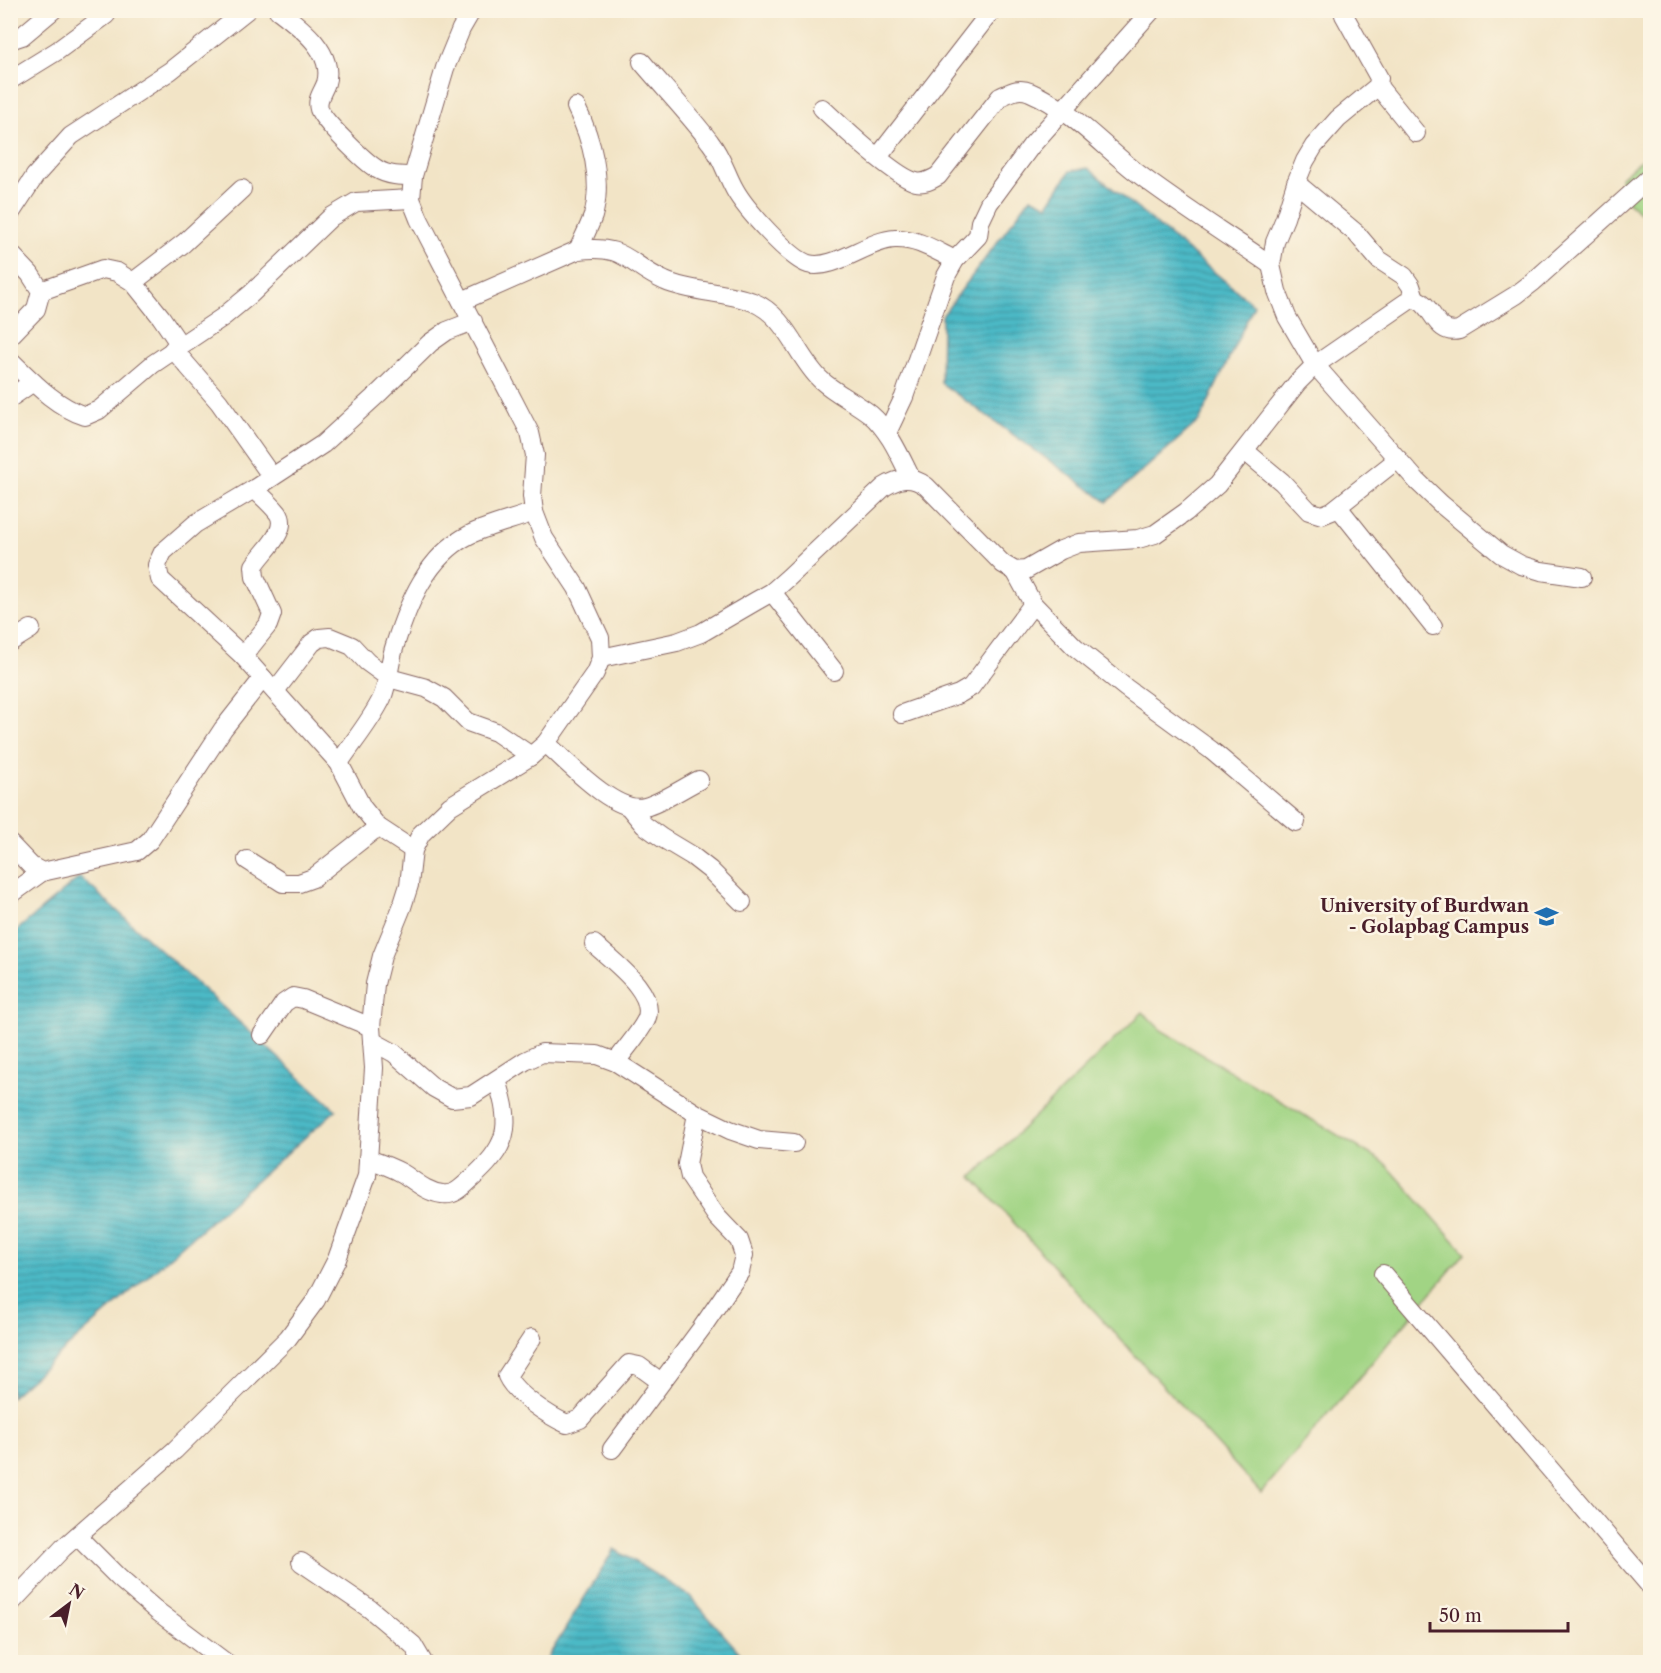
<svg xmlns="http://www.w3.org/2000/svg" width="1661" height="1673" viewBox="0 0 1661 1673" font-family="'Libre Caslon Text',serif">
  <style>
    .green { fill: #a1d484; stroke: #767a58; stroke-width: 1.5 }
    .water { fill: url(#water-rules); stroke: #4b6c78; stroke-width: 1.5 }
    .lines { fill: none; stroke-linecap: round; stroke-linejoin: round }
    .minor-casing { stroke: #856461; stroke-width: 20 }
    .minor { stroke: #fff; stroke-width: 18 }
    .labels { text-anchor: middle; stroke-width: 5; stroke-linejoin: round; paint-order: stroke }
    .poi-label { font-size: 18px; font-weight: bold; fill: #4a1f2b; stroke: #fcf5e5; text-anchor: end }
  </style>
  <defs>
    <pattern id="water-rules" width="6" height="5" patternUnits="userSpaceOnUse" patternTransform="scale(1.5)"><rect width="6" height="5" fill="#4cb9c6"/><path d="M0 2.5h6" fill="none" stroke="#4196a1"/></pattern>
  </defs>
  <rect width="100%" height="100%" fill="#fcf5e5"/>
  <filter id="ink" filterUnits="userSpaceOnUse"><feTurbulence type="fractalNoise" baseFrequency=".0167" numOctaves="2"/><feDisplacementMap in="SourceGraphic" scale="12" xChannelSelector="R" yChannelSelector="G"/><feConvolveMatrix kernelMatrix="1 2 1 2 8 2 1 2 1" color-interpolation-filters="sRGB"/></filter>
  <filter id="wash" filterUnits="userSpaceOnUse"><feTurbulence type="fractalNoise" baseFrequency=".008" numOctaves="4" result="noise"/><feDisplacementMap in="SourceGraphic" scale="24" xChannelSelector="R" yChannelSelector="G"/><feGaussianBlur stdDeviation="1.35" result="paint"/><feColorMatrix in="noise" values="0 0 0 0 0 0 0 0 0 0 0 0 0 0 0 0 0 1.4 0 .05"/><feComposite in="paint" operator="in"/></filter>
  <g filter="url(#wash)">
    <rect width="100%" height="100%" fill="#f2e4c6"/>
    <g class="green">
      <path d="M 1650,152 L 1650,221 L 1623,198 L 1620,178 Z"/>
      <path d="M 1143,1012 L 1161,1030 L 1385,1163 L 1465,1253 L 1261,1493 L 972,1177 Z"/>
    </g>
    <g class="water">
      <path d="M 1088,168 L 1254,305 L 1200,420 L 1107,502 L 941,383 L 942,316 L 1031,197 L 1048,205 L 1070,171 Z"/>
      <path d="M 80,877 L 336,1110 L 11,1397 L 11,935 Z"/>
      <path d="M 614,1549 L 690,1596 L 740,1653 L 735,1662 L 545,1662 Z"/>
    </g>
  </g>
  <g filter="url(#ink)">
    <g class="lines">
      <defs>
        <g id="minor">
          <path d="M 278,10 C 299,26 335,52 326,83 C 323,92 316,99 319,109 C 323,121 365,162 377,169 C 388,176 401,176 413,176"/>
          <path d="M 1344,15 L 1379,78 L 1378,86 L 1338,119 L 1314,146 L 1305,161 L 1296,183 L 1285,218 L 1275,242 L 1271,265 L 1277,291 L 1287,317 L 1315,365 L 1417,481 L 1441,504 L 1501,554 L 1521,565 L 1541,571 L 1582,577"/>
          <path d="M 10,40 L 22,36 L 53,10"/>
          <path d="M 642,62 C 664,88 689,114 710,142 C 722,157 726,174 735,190 C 745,208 789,258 808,264 C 834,271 868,240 895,239 C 917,238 936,251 955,260"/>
          <path d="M 10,80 L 57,51 L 106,15"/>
          <path d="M 1378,86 L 1416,133"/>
          <path d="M 576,107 C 592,139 603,181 593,216 C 589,227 583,239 578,250"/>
          <path d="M 822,108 C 840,125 895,177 916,182 C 924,184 931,180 938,176 L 1000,97 C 1011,92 1019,87 1030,92 C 1070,109 1102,145 1136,172 C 1179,205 1226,234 1271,265"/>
          <path d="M 878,157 L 992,10"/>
          <path d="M 1296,183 L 1356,233 L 1378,259 L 1404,276 L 1411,286 L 1415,298"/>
          <path d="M 10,214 L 35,176 L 71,136 L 170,71 L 247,10"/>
          <path d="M 10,253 L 30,274 L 41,291 L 36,309 L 10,336"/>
          <path d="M 133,282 L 184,243 L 242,189"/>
          <path d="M 41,291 L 103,269 L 117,272 L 133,282 L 161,317 L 180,345"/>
          <path d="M 462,301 L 578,250 C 626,244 626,263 665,281 C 693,293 725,291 753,302 C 787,316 796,356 821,380 C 835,393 855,402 870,414 C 889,430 900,456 911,478"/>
          <path d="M 173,349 L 219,402 L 272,477"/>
          <path d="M 10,360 C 32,381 56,407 85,416 L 99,410 L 153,364 L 223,317 L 251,294 L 331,217 L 356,202 L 411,199"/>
          <path d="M 10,398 L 33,382"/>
          <path d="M 887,433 L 904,397 L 946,276 L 955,260 L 978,236 L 980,222 L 989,203 L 1031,146 L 1152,10"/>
          <path d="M 1245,451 L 1282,482 L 1309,511 L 1322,515 L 1332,511 L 1398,459"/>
          <path d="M 1338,507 L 1433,626"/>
          <path d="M 1015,571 L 1033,604 L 1075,647 L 1126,688 L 1211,750 L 1296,822"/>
          <path d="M 772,592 L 834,671"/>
          <path d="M 10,642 L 31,629"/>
          <path d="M 243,656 L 268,625 L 272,614 L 255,577 L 254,566 C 263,551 290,530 278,513 C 271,504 262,496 254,489"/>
          <path d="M 601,658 L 677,642 L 701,633 L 756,601 L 772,592 L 789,577 L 884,487 C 899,478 911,475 926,486 L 1003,564 L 1015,571 L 1026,570 L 1061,550 L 1079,543 L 1138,539 L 1155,534 L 1186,512 L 1217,485 L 1297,383 L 1315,365 L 1411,299 C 1433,298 1433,337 1459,330 L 1516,295 L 1533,282 L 1650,177"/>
          <path d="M 275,691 L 312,643 L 319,638 L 330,637 L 352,646 L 367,662 L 389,678 L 426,688 L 444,698 L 468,722 L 496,732 L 531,756"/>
          <path d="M 902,714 L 959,694 L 971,687 L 1033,604"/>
          <path d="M 546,743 C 567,762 616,815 645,807 C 661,803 683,788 699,780"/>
          <path d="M 339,763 C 353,742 371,721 382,698 C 389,681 389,663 395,645 C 408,604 427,556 469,535 C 489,525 513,520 534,512"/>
          <path d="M 629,807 L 644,825 L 662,838 L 692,856 L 710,870 L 742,902"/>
          <path d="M 10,844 L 31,866 L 42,872 L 137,851 L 150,840 L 223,729 L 263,678"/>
          <path d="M 413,850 L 378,827 L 362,807 L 339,763 L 243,656 L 160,579 L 157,565 L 163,552 L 195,524 L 254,489 L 323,444 L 380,392 L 430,343 L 447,331 L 473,321"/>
          <path d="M 247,860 L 283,883 L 299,883 L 313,878 L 378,827"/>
          <path d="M 10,895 L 42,872"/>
          <path d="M 594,944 C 612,961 658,993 646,1020 C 639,1034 625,1049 616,1062"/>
          <path d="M 262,1035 L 284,1003 L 293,997 L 303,999 L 371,1027"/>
          <path d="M 372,1041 L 394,1053 L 434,1088 L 452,1098 L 471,1096 L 525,1061 L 542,1053 L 597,1055 L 616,1062 L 697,1114 L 730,1130 L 759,1140 L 794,1143"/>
          <path d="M 368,1159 C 380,1163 391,1167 402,1173 C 415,1181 426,1192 442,1194 C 454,1196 461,1188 469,1181 C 508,1146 513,1129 497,1080"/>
          <path d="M 1383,1274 L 1650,1586"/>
          <path d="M 532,1338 L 507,1376 C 515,1394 549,1416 567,1424 L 580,1419 L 629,1364 L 639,1366 L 661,1382"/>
          <path d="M 612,1449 L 701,1329 L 740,1272 L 744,1255 L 739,1240 L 717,1217 L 690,1177 L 687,1164 L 697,1114"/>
          <path d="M 77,1536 L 119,1578 L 157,1611 L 225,1662"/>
          <path d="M 301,1562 L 370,1609 L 413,1645 L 423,1662"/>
          <path d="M 10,1604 L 63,1548 L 175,1450 L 288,1338 L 316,1300 L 337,1259 L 367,1176 L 374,1068 L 371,1027 L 375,984 L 382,956 L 402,907 L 409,885 L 413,850 L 421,834 L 450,806 L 531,756 L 546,743 L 595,673 L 601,658 L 600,638 L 577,588 L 544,538 L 534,512 L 532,496 L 535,455 L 530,433 L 419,219 L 411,199 L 413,176 L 445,68 L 461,29 L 472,10"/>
        </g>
      </defs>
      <use href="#minor" class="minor-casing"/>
      <use href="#minor" class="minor"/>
    </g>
  </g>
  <defs>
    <symbol id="university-bare" viewBox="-9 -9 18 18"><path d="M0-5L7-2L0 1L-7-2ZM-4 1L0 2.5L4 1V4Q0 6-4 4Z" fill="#1f6fb2" stroke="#fcf5e5" stroke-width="2.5" paint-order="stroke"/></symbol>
  </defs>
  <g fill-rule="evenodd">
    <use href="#university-bare" x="1530" y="900" width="33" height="33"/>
  </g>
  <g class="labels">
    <g class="poi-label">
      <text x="1529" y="912">University of Burdwan<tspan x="1529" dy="21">- Golapbag Campus</tspan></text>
    </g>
  </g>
  <rect width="1661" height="1673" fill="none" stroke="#fcf5e5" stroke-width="36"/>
  <g transform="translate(69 1604) rotate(32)" stroke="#fcf5e5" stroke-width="4.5" paint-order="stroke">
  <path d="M0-4.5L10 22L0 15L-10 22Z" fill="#4a1f2b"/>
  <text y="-9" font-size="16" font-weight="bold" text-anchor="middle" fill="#4a1f2b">N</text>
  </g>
  <path d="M1430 1622v9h138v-9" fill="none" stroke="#4a1f2b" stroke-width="3"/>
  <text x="1439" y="1622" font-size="18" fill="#4a1f2b" stroke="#fcf5e5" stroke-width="4.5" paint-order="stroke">50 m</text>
</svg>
